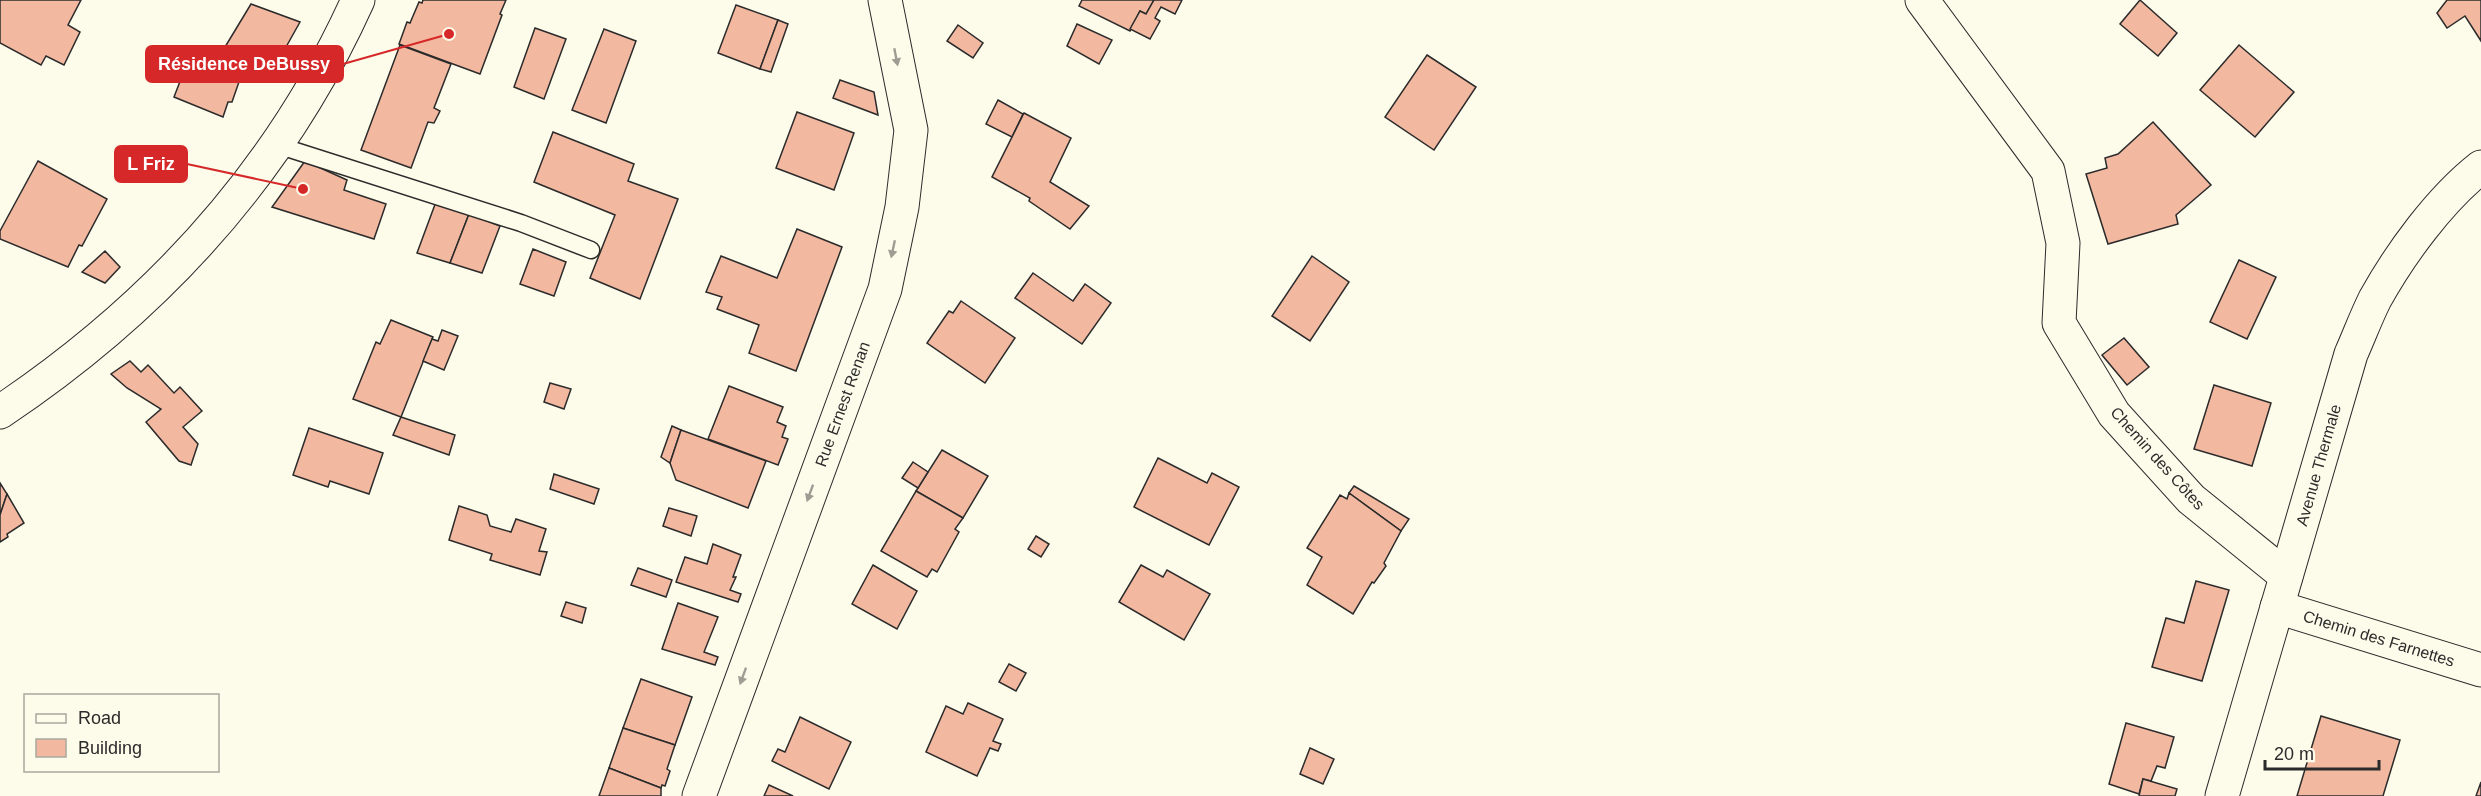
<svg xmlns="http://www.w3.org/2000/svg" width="2481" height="796" viewBox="0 0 2481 796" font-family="Helvetica,sans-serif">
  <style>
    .building { fill: #f2b8a0; stroke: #2b2b2b; stroke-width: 1.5 }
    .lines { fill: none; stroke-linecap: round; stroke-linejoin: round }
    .lane-casing { stroke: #2b2b2b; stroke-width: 19 }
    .street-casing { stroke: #2b2b2b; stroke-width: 35 }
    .secondary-casing { stroke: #2b2b2b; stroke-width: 35 }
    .lane { stroke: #fdfbea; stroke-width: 16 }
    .street { stroke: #fdfbea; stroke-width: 33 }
    .secondary { stroke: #fdfbea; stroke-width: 33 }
    .oneway { fill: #9e9d94 }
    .labels { text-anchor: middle; stroke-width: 4.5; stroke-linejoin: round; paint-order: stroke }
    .street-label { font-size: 16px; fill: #2b2b2b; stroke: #fdfbea }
    .leader { fill: none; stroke: #d62828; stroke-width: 2 }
    .callout-dot { fill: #d62828; stroke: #fdfbea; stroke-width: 2 }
    .callout { fill: #d62828; stroke: #d62828; stroke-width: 2 }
    .callout-label { font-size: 18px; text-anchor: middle; font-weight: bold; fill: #fff }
  </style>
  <rect width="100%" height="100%" fill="#fdfbea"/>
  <g class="building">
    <path d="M 0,0 L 81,0 L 68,25 L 80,32 L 64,65 L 46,56 L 41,65 L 0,43 Z"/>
    <path d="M 423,0 L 506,0 L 500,14 L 502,15 L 480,74 L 399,44 L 407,22 L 410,23 L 419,2 L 422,3 Z"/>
    <path d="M 1082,0 L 1154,0 L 1146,14 L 1140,11 L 1130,31 L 1079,6 Z"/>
    <path d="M 1154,0 L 1182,0 L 1175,14 L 1161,7 L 1155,18 L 1160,21 L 1150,39 L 1130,29 L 1140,11 L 1146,14 Z"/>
    <path d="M 2140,0 L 2177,33 L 2158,56 L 2120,24 Z"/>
    <path d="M 2447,0 L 2481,0 L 2481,41 L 2465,16 L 2447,28 L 2437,13 Z"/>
    <path d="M 251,4 L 300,22 L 272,72 L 225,47 Z"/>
    <path d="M 736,5 L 778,20 L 760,69 L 718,53 Z"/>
    <path d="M 778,20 L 788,24 L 771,72 L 760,69 Z"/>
    <path d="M 1077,24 L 1112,40 L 1099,64 L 1067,46 Z"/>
    <path d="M 958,25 L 983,43 L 973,58 L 947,41 Z"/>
    <path d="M 535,28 L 566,39 L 544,99 L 514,87 Z"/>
    <path d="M 604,29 L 636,41 L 606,123 L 572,110 Z"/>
    <path d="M 400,45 L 451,64 L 434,108 L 440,111 L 434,123 L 428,122 L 411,168 L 361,150 Z"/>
    <path d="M 2239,45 L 2294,92 L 2255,137 L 2200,90 Z"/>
    <path d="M 1427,55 L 1476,87 L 1434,150 L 1385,117 Z"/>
    <path d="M 189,58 L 240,79 L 232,102 L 228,102 L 223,117 L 174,97 Z"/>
    <path d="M 840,80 L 874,92 L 878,115 L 833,98 Z"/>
    <path d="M 998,100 L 1023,114 L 1012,137 L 986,124 Z"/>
    <path d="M 797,112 L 854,133 L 834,190 L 776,168 Z"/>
    <path d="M 1024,113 L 1071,138 L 1050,182 L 1089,206 L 1070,229 L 1029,201 L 1030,198 L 992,177 Z"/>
    <path d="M 2153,122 L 2211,185 L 2176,215 L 2178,224 L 2108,244 L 2086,174 L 2107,168 L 2105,158 L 2118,154 Z"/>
    <path d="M 553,132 L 634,164 L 628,181 L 678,199 L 640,299 L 590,278 L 615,215 L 534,182 Z"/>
    <path d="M 38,161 L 107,199 L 82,246 L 79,245 L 68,267 L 0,239 L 0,231 Z"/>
    <path d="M 305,161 L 347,180 L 344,190 L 386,204 L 374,239 L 272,207 Z"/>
    <path d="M 437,199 L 469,214 L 450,263 L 417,253 Z"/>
    <path d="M 469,214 L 500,226 L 482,273 L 450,263 Z"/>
    <path d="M 797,229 L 842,247 L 796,371 L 749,353 L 759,325 L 717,309 L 722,297 L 706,292 L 721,256 L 777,278 Z"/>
    <path d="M 533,249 L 566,262 L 554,296 L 520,284 Z"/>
    <path d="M 105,251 L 120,267 L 105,283 L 82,272 Z"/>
    <path d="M 1312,256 L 1349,282 L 1310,341 L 1272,316 Z"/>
    <path d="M 2239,260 L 2276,277 L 2247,339 L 2210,322 Z"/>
    <path d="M 1033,273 L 1073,301 L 1085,284 L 1111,303 L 1082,344 L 1015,298 Z"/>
    <path d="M 961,301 L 1015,338 L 985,383 L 927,343 L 949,311 L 953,313 Z"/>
    <path d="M 391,320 L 433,337 L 401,417 L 353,399 L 376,342 L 380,344 Z"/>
    <path d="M 442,330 L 458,336 L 444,370 L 423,361 L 432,339 L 438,341 Z"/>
    <path d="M 2124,338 L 2149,367 L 2127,385 L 2102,355 Z"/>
    <path d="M 130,361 L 141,372 L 148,365 L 174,393 L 180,387 L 202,411 L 183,427 L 198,444 L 191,465 L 179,461 L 146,422 L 161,409 L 127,388 L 111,374 Z"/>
    <path d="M 550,383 L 571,389 L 564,409 L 544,402 Z"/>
    <path d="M 2214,385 L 2271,403 L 2252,466 L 2194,449 Z"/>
    <path d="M 729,386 L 783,407 L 777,422 L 786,426 L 782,437 L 788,439 L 778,465 L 708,439 Z"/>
    <path d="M 401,417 L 455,435 L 449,455 L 393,435 Z"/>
    <path d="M 672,426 L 681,430 L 670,463 L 661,457 Z"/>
    <path d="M 309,428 L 383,453 L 369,494 L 330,481 L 328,487 L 293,475 Z"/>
    <path d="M 681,430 L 766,461 L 748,508 L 676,480 L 670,463 Z"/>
    <path d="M 942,450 L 988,476 L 963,518 L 916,491 Z"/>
    <path d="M 1158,458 L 1207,483 L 1212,473 L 1239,487 L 1209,545 L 1134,507 Z"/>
    <path d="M 913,462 L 928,472 L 918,488 L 902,478 Z"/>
    <path d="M 554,474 L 599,489 L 594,504 L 550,489 Z"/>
    <path d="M 0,483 L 7,494 L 0,515 Z"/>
    <path d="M 1354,486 L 1409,519 L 1401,531 L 1349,493 Z"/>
    <path d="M 916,491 L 963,518 L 955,529 L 959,532 L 937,572 L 932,569 L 927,577 L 881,551 Z"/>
    <path d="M 1349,493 L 1401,531 L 1384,563 L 1386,566 L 1374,583 L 1372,582 L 1353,614 L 1307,585 L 1322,557 L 1307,548 L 1340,495 L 1347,499 Z"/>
    <path d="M 7,494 L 24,523 L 7,534 L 8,537 L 0,542 L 0,515 Z"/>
    <path d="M 459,506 L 487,515 L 490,526 L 511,532 L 516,519 L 546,529 L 539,551 L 547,552 L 540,575 L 490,560 L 492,554 L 449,540 Z"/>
    <path d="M 669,508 L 697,516 L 691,536 L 663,526 Z"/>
    <path d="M 1036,536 L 1049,544 L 1041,557 L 1028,549 Z"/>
    <path d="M 713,544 L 741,555 L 733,577 L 736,577 L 730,590 L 741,594 L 738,602 L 676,582 L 685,557 L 707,564 Z"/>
    <path d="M 873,565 L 917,591 L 897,629 L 852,604 Z"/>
    <path d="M 1141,565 L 1163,577 L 1167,570 L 1210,594 L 1184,640 L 1119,602 Z"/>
    <path d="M 638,568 L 672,580 L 666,597 L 631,585 Z"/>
    <path d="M 2196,581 L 2229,590 L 2202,681 L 2152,667 L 2166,618 L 2184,623 Z"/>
    <path d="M 566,602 L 586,608 L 582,623 L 561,616 Z"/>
    <path d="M 678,603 L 718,617 L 704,652 L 718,657 L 715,665 L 662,649 Z"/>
    <path d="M 1009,664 L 1026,673 L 1016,691 L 999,682 Z"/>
    <path d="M 641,679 L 692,697 L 675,745 L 623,728 Z"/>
    <path d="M 968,703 L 1003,719 L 993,741 L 1001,744 L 998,751 L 990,748 L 977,776 L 926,752 L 946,706 L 963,714 Z"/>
    <path d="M 2321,716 L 2400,740 L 2383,796 L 2297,796 Z"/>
    <path d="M 800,717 L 851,742 L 829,789 L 772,761 L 778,749 L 785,752 Z"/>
    <path d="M 2126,723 L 2174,737 L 2165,768 L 2157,766 L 2151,781 L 2143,779 L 2139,794 L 2109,784 Z"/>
    <path d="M 623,728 L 675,745 L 667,769 L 670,771 L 665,786 L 662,785 L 661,788 L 609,768 Z"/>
    <path d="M 1310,748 L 1334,759 L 1323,784 L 1300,774 Z"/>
    <path d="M 609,768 L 661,788 L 661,796 L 599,796 Z"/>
    <path d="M 2143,779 L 2177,789 L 2175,796 L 2139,796 Z"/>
    <path d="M 2481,782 L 2481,796 L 2476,796 Z"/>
    <path d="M 769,785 L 793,796 L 764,796 Z"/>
  </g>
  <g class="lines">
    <defs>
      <path id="lane" d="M 277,145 L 521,223 L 591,250"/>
      <g id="street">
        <path d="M 1922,0 L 2048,171 L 2063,243 L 2059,323 L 2114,414 L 2191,499 L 2286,576"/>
        <path d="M 2277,607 L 2481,670"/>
        <path d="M 699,796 L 885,289 L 902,207 L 911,130 L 885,0"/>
      </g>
      <g id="secondary">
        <path d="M 0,412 C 157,307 280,173 358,0"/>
        <path d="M 2222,796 L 2351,354 C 2359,336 2366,317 2375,299 C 2400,254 2440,199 2481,167"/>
      </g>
    </defs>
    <use href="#lane" class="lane-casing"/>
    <use href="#street" class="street-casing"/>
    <use href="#secondary" class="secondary-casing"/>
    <use href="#lane" class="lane"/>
    <use href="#street" class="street"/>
    <use href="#secondary" class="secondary"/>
  </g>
  <defs><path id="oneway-solid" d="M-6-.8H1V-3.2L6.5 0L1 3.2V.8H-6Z" transform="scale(1.5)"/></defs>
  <g class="oneway">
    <use href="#oneway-solid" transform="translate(896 57) rotate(79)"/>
    <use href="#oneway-solid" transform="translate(893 249) rotate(102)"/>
    <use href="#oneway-solid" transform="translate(810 493) rotate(110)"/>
    <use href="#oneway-solid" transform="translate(743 676) rotate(110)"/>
  </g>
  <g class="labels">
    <g class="street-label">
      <text transform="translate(842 404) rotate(-70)" y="6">Rue Ernest Renan</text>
      <text transform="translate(2158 458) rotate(48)" y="6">Chemin des Côtes</text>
      <text transform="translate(2318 465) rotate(-74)" y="6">Avenue Thermale</text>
      <text transform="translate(2379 638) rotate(17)" y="6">Chemin des Farnettes</text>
    </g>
  </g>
  <path class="leader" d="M449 34L343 64M303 189L187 164"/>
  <g class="callout-dot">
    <circle cx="449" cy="34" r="6"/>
    <circle cx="303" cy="189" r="6"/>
  </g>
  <g class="callout">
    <rect x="146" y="46" width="197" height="36" rx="6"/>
    <rect x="115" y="146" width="72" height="36" rx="6"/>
  </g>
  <g class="callout-label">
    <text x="244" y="70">Résidence DeBussy</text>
    <text x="151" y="170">L Friz</text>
  </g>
  <rect x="24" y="694" width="195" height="78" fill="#fdfbea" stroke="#a9a89e" stroke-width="1.5"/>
  <rect x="36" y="714" width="30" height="9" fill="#fdfbea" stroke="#a9a89e" stroke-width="1.5"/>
  <text x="78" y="724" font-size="18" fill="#2b2b2b">Road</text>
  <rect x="36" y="739" width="30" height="18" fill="#f2b8a0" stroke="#a9a89e" stroke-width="1.5"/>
  <text x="78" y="754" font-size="18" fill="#2b2b2b">Building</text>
  <path d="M2265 760v9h114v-9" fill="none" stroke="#2b2b2b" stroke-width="3"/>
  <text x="2274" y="760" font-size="18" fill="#2b2b2b" stroke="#fdfbea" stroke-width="4.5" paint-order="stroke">20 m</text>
</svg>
